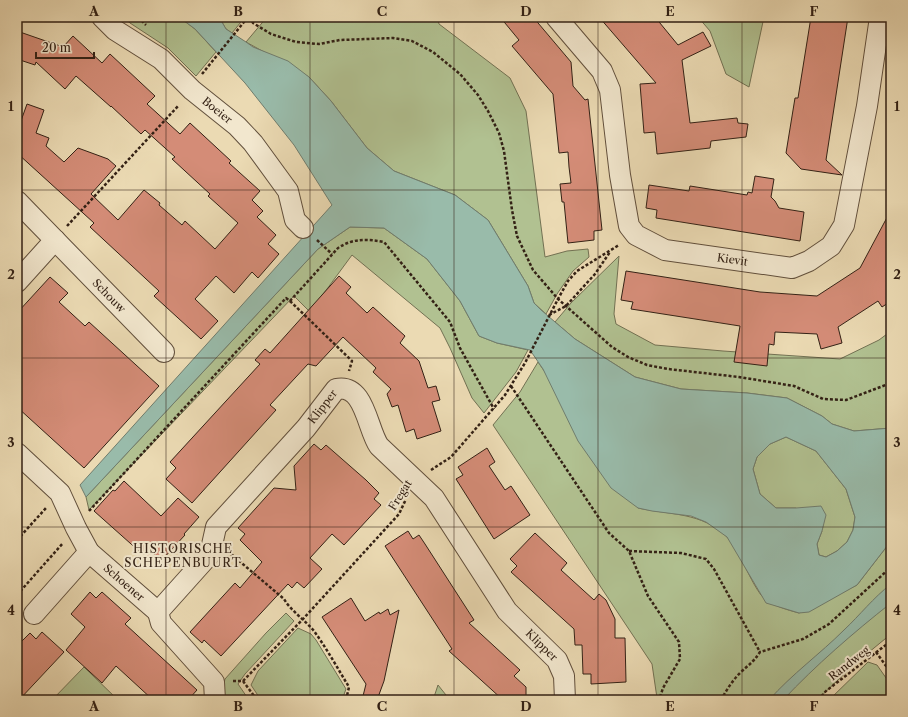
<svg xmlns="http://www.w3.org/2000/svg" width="908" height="717" viewBox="0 0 908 717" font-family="'Libre Caslon Text',serif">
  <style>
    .green { fill: #b1c191; stroke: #727153 }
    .water { fill: #9ba; stroke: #707d6e; fill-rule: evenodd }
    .building { fill: #d48c77; stroke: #332115 }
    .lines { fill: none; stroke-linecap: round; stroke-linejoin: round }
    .minor-casing { stroke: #614f3c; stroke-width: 22 }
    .path { stroke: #332115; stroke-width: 2.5; stroke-dasharray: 3 2; stroke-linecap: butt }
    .minor { stroke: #f2e7ce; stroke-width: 20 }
    .grid { fill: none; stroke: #332115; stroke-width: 1; stroke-opacity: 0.55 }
    .labels { text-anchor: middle; stroke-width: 4; stroke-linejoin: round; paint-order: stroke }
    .street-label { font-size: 11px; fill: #332115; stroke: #f2e7ce }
    .neighbourhood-label { font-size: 12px; letter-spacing: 1px; fill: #332115; stroke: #f2e7ce }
    .neatline { fill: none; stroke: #332115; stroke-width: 1.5 }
    .grid-label { font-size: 13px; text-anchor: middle; font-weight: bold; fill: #332115 }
  </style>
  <rect width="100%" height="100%" fill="#ebdab3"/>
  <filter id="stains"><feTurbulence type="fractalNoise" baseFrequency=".005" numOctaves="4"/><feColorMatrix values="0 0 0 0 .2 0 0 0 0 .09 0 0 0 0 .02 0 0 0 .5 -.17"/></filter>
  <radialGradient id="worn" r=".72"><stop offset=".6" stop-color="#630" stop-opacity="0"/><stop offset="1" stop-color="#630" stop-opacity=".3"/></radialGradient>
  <g class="green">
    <path d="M 123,17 L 179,17 L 195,29 L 216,52 L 196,76 L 168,48 L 130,23 Z"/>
    <path d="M 219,17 L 245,17 L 232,33 L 226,29 Z"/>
    <path d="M 267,17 L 363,17 L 367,19 L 372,17 L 437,17 L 439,24 L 510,78 L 526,111 L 545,257 L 567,251 L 588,249 L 589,257 L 573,271 L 557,294 L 546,314 L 534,303 L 528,286 L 488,220 L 455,195 L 394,171 L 367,148 L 331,101 L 309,77 L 246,42 Z"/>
    <path d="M 698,17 L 764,17 L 749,87 L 726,74 L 710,31 Z"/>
    <path d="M 350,227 L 384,228 L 427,259 L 460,301 L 479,336 L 497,343 L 528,350 L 516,372 L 484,413 L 472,398 L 450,348 L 440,328 L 352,255 L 310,312 L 294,296 L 89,510 L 86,497 L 318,249 Z"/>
    <path d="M 619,256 L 614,314 L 616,324 L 655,345 L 723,351 L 840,359 L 879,340 L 891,331 L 891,428 L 854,431 L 832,424 L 822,416 L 787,398 L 747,393 L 681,389 L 635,377 L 575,339 L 555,322 L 571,303 Z"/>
    <path d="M 538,362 L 638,508 C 670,515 702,512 727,537 C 731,541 734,547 737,552 C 745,565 752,583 761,595 C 769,605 788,610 799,613 L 857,585 L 891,541 L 891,634 L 857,662 L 817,700 L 660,700 L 657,698 L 652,664 L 493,425 L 520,392 Z"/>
    <path d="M 786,437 L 816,451 L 846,489 L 855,517 L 853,530 L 847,542 L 837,551 L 826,557 L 819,555 L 817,544 L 822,531 L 796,508 L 776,508 L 760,494 L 753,469 L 757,457 L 770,444 Z"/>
    <path d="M 286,613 L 294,621 L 245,674 L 238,684 L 249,700 L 222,700 L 222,691 L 225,679 L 266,633 Z"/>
    <path d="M 298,628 L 311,634 L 316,640 L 346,689 L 342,700 L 261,700 L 251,685 L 258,671 Z"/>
    <path d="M 868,662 L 877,665 L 891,685 L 891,700 L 829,700 Z"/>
    <path d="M 84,667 L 118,700 L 52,700 Z"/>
    <path d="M 438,685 L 450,700 L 433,700 Z"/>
  </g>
  <g class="water">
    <path d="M 179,17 L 219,17 L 226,29 L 246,42 L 253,47 L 288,61 L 309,77 L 331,101 L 367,148 L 394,171 L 455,195 L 488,220 L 528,286 L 534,303 L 541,310 L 575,339 L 635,377 L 681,389 L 747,393 L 787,398 L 822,416 L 832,424 L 854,431 L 891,428 L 891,541 L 857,585 L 809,612 L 799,613 L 766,603 L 727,537 L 706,522 L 691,516 L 652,511 L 638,508 L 611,488 L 578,441 L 543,369 L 530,350 L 497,343 L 479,336 L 460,301 L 427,259 L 384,228 L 350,227 L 318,249 L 86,497 L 80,485 L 332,205 L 294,145 L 245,83 L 195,29 ZM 786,437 L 816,451 L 846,489 L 855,517 L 853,530 L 847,542 L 837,551 L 826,557 L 819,555 L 817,544 L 822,531 L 826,515 L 821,506 L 796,508 L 776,508 L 760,494 L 753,469 L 757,457 L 770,444 Z"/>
    <path d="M 891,584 L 891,603 C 853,633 816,665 783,700 L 769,700 C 792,674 820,654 844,630 C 860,615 873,598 891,584 Z"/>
  </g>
  <g class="building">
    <path d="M 500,17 L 533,17 L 571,62 L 573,86 L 585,100 L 588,99 L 602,230 L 594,231 L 594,240 L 568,243 L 564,202 L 562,202 L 560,184 L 571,183 L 569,167 L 568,152 L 559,153 L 553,94 L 512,46 L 519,40 Z"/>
    <path d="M 599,17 L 655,17 L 678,45 L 703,32 L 711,46 L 682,60 L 690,123 L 737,118 L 738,123 L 748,124 L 746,137 L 711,141 L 710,148 L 657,154 L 655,132 L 644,133 L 640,84 L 656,83 Z"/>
    <path d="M 811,17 L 848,17 L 826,160 L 842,175 L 801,169 L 786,153 L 795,98 L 798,98 Z"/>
    <path d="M 17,31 L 63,47 L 73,36 L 102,63 L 110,54 L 155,96 L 147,104 L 180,134 L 190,123 L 231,161 L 229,163 L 260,191 L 252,200 L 263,211 L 257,217 L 276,235 L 268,244 L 279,254 L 258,278 L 252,272 L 234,293 L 216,276 L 195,299 L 218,321 L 201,339 L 154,296 L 159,291 L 90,227 L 94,223 L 17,153 L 17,132 L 27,104 L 44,110 L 36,133 L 49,138 L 46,146 L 64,162 L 78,148 L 108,159 L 116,166 L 91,194 L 118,220 L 144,190 L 160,203 L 159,205 L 182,225 L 185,221 L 215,249 L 238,223 L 208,196 L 210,194 L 172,159 L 175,157 L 145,130 L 141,134 L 111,106 L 111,107 L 76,76 L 65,89 L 36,62 L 35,65 L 17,59 Z"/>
    <path d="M 755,176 L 774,179 L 771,197 L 775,201 L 779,208 L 804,212 L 800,241 L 656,218 L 657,210 L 646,208 L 649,185 L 689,191 L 690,186 L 747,195 L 748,192 L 752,193 Z"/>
    <path d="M 891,210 L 891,301 L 882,307 L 878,301 L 838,327 L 842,343 L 821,349 L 817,334 L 775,332 L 774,345 L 769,344 L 767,366 L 734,362 L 740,326 L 631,309 L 633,302 L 621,300 L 626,271 L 760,292 L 817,296 L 860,268 Z"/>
    <path d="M 339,276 L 351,287 L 346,293 L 367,313 L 373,307 L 405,336 L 400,343 L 419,361 L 428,388 L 436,386 L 440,400 L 432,402 L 441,431 L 417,439 L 414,429 L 406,432 L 398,405 L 392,407 L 387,394 L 391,389 L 373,372 L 376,368 L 343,337 L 316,366 L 308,364 L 270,405 L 276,410 L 192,503 L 166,479 L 176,468 L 170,462 L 260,364 L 255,360 L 265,349 L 270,353 Z"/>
    <path d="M 50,277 L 68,293 L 59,302 L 85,326 L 89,322 L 159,386 L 84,468 L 17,407 L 17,313 Z"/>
    <path d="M 314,444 L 321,450 L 326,445 L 366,480 L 379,493 L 374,499 L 381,505 L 344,545 L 332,534 L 310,558 L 322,569 L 304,588 L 297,582 L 292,588 L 288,584 L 221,656 L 204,640 L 202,643 L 190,632 L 235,583 L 240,588 L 262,562 L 240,540 L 245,534 L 238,528 L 274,488 L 296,490 L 294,466 Z"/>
    <path d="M 487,448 L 495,462 L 489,466 L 505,490 L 511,486 L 530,515 L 494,539 L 456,479 L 463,475 L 458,467 Z"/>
    <path d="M 124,481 L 161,516 L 178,498 L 199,517 L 184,534 L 185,535 L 161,561 L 154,554 L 149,560 L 94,511 L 113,490 L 115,491 Z"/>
    <path d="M 408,531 L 413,539 L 419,535 L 425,544 L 474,620 L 469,623 L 520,670 L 514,676 L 526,687 L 526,700 L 503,700 L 449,651 L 452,649 L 385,546 Z"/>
    <path d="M 535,533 L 567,563 L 561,570 L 594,600 L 599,594 L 606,600 L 615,619 L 615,638 L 625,638 L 626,682 L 591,684 L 591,674 L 583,674 L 582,645 L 575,645 L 574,629 L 511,572 L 517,566 L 510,559 Z"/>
    <path d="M 90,592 L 96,598 L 102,592 L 131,618 L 125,624 L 197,690 L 188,700 L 153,700 L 116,666 L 102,683 L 66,650 L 85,627 L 71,614 Z"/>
    <path d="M 351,598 L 365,621 L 379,612 L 380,614 L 388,609 L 390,615 L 399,610 L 384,681 L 377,700 L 362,700 L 366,684 L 322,617 Z"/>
    <path d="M 42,632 L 64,652 L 19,700 L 17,700 L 17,646 L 30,633 L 36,639 Z"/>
  </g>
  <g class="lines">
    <defs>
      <g id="minor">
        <path id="s1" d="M 102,17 L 115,30 L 161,59 L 192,90 L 237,126 L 253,143 L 288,191 L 295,220 L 303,228"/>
        <path id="s2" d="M 556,17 L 602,71 L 610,90 L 620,175 L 629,226 L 636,235 L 665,250 L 792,268 L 809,261 L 831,246 L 844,225 L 867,106 L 880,17"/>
        <path id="s3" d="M 17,201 L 164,352"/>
        <path d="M 17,282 L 55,240"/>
        <path id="s4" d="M 17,453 L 60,493 L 76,528 L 89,552 L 158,612"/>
        <path d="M 34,614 L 89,552"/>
        <path id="s5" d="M 215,700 L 214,682 L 161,623 L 158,612 L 210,554 L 216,527 L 306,428 L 336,389 C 365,383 367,429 379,446 L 434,498 L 507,611 L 557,660 L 564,676 L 565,700"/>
      </g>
    </defs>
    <use href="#minor" class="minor-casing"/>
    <g class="path">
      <path d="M 138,17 L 146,25"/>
      <path d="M 250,17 L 253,23 L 271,34 L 296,42 L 319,44 L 340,40 L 393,38 L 412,41 L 433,52 L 460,74 L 478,95 L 488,111 L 499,133 L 504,151 L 512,210 L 517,236 L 533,270 L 558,299 L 612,347 L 628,357 L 647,365 L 668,369 L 739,377 L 794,386 L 823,399 L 846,400 L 891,383"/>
      <path d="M 202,74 L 248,17"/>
      <path d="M 67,226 L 179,105"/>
      <path d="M 317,240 L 332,254"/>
      <path d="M 290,301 L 352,361 L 349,371"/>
      <path d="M 549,315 L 566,306 L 595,274 L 610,252"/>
      <path d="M 511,386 L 609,533 L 629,551 L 648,596 L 679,642 L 680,659 L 663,688 L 659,700"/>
      <path d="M 431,470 L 451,457 L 505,395 L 525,363 L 558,299 L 568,281 L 577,271 L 619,245"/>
      <path d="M 89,511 L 286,298 L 290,301 L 338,248 C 353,238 367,239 384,242 L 450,322 L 460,348 L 494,409"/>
      <path d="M 17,540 L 46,508"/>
      <path d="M 629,551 L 681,553 L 706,559 L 714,569 L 760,652"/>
      <path d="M 231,554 L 284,599 C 291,611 305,620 314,631 C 327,649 338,669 349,687 L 346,700"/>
      <path d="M 17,595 L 63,543"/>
      <path d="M 876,652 L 891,673"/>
      <path d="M 233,681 L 243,681 L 303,619 L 399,514 L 406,499"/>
      <path d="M 243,681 L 257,700"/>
      <path d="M 721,700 C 726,691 732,681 740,673 C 748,665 753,663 760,652 L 803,639 L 829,624 L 891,567"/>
      <path d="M 818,700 L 826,691 L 891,641"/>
    </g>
    <use href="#minor" class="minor"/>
  </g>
  <path class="grid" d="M 166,17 L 166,700M 310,17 L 310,700M 454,17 L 454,700M 598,17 L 598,700M 742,17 L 742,700M 17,190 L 891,190M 17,358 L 891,358M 17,527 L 891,527"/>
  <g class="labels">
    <g class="street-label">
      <text dy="4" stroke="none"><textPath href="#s1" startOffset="149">Boeier</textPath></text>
      <text dy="4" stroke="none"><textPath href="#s2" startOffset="341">Kievit</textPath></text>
      <text dy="4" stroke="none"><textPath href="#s3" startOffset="132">Schouw</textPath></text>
      <text dy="4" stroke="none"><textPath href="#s5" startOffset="375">Klipper</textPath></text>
      <text transform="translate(400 495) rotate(-58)" y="4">Fregat</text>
      <text dy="4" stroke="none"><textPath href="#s4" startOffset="171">Schoener</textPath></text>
      <text dy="4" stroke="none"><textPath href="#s5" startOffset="734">Klipper</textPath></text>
      <text transform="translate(849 663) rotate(-38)" y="4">Randweg</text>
    </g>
    <g class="neighbourhood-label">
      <text x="183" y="553">HISTORISCHE<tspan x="183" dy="14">SCHEPENBUURT</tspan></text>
    </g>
  </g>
  <rect width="908" height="717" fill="none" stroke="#ebdab3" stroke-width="44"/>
  <path d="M36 52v6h58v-6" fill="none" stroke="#332115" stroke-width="2"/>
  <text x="42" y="52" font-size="12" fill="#332115" stroke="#f2e7ce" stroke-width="3" paint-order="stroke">20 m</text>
  <rect x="22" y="22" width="864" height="673" class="neatline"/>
  <g class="grid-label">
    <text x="94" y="16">A</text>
    <text x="238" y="16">B</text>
    <text x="382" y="16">C</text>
    <text x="526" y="16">D</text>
    <text x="670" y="16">E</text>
    <text x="814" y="16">F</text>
    <text x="11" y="111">1</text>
    <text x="897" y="111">1</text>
    <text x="11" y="279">2</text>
    <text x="897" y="279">2</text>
    <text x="11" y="447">3</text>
    <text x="897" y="447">3</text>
    <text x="11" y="615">4</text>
    <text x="897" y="615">4</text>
    <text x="94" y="711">A</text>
    <text x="238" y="711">B</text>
    <text x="382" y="711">C</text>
    <text x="526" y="711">D</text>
    <text x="670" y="711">E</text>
    <text x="814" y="711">F</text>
  </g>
  <rect width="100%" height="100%" filter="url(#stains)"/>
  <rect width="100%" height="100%" fill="url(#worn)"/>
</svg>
